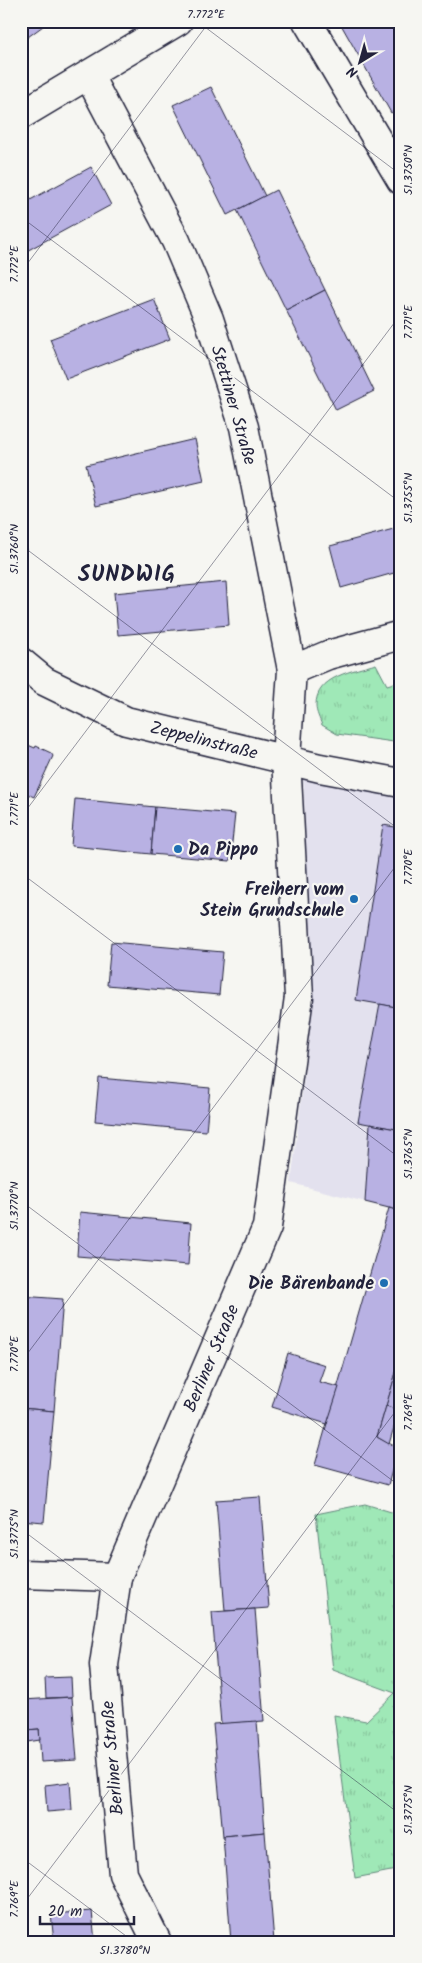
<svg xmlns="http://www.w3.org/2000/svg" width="422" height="1963" viewBox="0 0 422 1963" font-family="Kalam,sans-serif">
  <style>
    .built { fill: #e3e1ee }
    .grass { fill: url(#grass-tufts); stroke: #608579 }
    .building { fill: #b8b1e3; stroke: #22223b }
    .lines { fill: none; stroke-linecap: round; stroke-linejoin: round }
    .minor-casing { stroke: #22223b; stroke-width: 31 }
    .tertiary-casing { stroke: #22223b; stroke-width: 31 }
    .minor { stroke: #f6f6f2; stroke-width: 28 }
    .tertiary { stroke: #f6f6f2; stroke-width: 28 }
    .ticks { fill: none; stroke: #22223b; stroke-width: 1; stroke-opacity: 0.45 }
    .poi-dot { fill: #1f6fb2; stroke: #f6f6f2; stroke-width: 2 }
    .labels { text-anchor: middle; stroke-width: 4.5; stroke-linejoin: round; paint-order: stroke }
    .street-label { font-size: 18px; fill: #22223b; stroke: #f6f6f2 }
    .poi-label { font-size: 18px; font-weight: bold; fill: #22223b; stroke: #f6f6f2; text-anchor: end }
    .district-label { font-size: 22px; font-weight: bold; letter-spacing: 1px; fill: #22223b; stroke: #f6f6f2 }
    .neatline { fill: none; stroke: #22223b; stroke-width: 2 }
    .ticks-label { font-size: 12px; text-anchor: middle; fill: #22223b }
  </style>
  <defs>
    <pattern id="grass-tufts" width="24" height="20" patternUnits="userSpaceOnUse" patternTransform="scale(1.25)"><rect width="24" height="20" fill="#9fe8b7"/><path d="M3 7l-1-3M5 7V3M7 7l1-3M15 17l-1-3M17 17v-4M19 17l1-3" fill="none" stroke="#89c79e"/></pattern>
  </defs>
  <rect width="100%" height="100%" fill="#f6f6f2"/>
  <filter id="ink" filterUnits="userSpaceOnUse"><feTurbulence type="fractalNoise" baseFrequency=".02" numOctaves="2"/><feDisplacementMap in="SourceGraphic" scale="10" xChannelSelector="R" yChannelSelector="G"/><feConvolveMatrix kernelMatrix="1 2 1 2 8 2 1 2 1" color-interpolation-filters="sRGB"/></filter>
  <g filter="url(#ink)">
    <path class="built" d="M 303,776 L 401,794 L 401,1211 L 291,1183 L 313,1004 Z"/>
    <g class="grass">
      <path d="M 376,664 L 387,685 L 401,681 L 401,743 L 337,734 L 322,725 C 320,720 316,712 316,706 C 315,676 354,671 376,664 Z"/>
      <path d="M 365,1504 L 401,1515 L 401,1869 L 355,1878 L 334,1715 L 366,1721 L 395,1693 L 333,1670 L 316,1514 Z"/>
    </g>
    <g class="building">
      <path d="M 21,21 L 39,21 L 43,26 L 21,42 Z"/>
      <path d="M 339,21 L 388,21 L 401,43 L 401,107 L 391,113 Z"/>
      <path d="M 211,87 L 265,196 L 227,215 L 173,105 Z"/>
      <path d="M 91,167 L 111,205 L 21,254 L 21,205 Z"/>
      <path d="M 276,190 L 325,290 L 286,310 L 237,210 Z"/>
      <path d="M 325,290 L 374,391 L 336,410 L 286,310 Z"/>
      <path d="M 154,299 L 170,339 L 66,379 L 50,339 Z"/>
      <path d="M 195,439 L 204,481 L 96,506 L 86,465 Z"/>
      <path d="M 401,527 L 401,571 L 341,588 L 330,546 Z"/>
      <path d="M 21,531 L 26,550 L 21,551 Z"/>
      <path d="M 226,582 L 229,625 L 118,635 L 114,593 Z"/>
      <path d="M 21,742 L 35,748 L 36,746 L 51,753 L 53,756 L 34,797 L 21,791 Z"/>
      <path d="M 75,799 L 155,807 L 151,854 L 71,846 Z"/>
      <path d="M 155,807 L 235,814 L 230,861 L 151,854 Z"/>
      <path d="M 383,825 L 401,828 L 401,1008 L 356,1000 Z"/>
      <path d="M 111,942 L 223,952 L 219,995 L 107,985 Z"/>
      <path d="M 380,1004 L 401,1008 L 401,1130 L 358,1122 Z"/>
      <path d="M 99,1078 L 210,1088 L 206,1131 L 95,1121 Z"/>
      <path d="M 370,1124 L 401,1130 L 401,1211 L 365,1202 Z"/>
      <path d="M 389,1208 L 401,1211 L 401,1356 L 377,1437 L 398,1448 L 388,1485 L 315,1465 Z"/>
      <path d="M 80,1212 L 191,1223 L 188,1265 L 77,1256 Z"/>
      <path d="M 21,1296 L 63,1299 L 54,1411 L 21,1408 Z"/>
      <path d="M 288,1353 L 325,1365 L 319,1382 L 339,1387 L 327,1424 L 272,1407 Z"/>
      <path d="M 401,1356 L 401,1404 L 399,1410 L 386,1406 Z"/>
      <path d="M 386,1406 L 399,1410 L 389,1444 L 377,1437 Z"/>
      <path d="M 21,1408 L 54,1411 L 44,1522 L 21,1520 Z"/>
      <path d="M 260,1497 L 269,1608 L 225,1611 L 216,1500 Z"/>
      <path d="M 255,1609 L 264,1721 L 221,1724 L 212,1612 Z"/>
      <path d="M 71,1677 L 72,1697 L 46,1698 L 45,1678 Z"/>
      <path d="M 72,1697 L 77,1760 L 41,1762 L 39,1729 L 25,1730 L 23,1700 Z"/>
      <path d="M 257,1721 L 265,1832 L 223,1836 L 213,1724 Z"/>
      <path d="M 39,1729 L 40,1740 L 27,1742 L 26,1730 Z"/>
      <path d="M 70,1782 L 72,1810 L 47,1812 L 45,1785 Z"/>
      <path d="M 265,1832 L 274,1942 L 231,1942 L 223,1836 Z"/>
      <path d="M 92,1911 L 95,1942 L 54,1942 L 51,1914 Z"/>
    </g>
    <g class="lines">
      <defs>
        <g id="minor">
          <path d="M 307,21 L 401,180"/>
          <path d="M 89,76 L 176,241 L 209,319 L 244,427 L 292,670 L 286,759 L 299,997 L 267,1227 L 117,1577 L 104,1665 L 123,1874 L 157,1942"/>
          <path d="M 21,115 L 178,21"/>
          <path d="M 292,670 L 328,655 L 401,635"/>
          <path d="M 21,1574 L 117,1577"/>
        </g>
        <path id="tertiary" d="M 21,662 L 44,681 L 126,721 L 320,768 L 401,783"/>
      </defs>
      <use href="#minor" class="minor-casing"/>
      <use href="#tertiary" class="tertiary-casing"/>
      <use href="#minor" class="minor"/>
      <use href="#tertiary" class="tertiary"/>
    </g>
  </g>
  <path class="ticks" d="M 197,21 L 401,175M 21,217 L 401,503M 21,272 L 210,21M 21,545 L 401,831M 21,817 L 401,314M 21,873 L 401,1159M 21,1201 L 401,1487M 21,1362 L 401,859M 21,1529 L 401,1815M 21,1857 L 134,1942M 21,1907 L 401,1404"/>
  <g class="poi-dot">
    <circle cx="178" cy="849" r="5"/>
    <circle cx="354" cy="899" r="5"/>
    <circle cx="384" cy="1283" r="5"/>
  </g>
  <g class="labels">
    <g class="street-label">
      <text transform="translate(234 405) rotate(74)" y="6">Stettiner Straße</text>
      <text transform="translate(204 740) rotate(14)" y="6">Zeppelinstraße</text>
      <text transform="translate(211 1358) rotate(-67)" y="6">Berliner Straße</text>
      <text transform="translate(112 1758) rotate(-95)" y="6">Berliner Straße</text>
    </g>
    <g class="poi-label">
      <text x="188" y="855" text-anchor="start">Da Pippo</text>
      <text x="344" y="895">Freiherr vom<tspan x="344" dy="21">Stein Grundschule</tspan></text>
      <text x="374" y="1289">Die Bärenbande</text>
    </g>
    <g class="district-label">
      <text x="127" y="581">SUNDWIG</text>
    </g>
  </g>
  <rect width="422" height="1963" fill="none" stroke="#f6f6f2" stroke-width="55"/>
  <g transform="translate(360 62) rotate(217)" stroke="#f6f6f2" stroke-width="4" paint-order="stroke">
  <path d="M0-4L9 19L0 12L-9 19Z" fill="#22223b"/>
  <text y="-8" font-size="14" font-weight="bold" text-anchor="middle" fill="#22223b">N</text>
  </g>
  <path d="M40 1916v8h94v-8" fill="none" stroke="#22223b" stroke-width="2.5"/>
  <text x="48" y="1916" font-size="15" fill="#22223b" stroke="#f6f6f2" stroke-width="4" paint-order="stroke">20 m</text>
  <rect x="28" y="28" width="366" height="1908" class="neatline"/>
  <g class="ticks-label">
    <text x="206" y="18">7.772°E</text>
    <text transform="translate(408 170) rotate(-90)" y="4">51.3750°N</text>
    <text transform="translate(14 264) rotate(-90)" y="4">7.772°E</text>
    <text transform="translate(408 322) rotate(-90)" y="4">7.771°E</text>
    <text transform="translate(408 498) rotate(-90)" y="4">51.3755°N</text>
    <text transform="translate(14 549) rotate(-90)" y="4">51.3760°N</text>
    <text transform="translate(14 809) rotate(-90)" y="4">7.771°E</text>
    <text transform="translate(408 867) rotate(-90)" y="4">7.770°E</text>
    <text transform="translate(408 1154) rotate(-90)" y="4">51.3765°N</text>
    <text transform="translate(14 1206) rotate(-90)" y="4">51.3770°N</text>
    <text transform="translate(14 1354) rotate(-90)" y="4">7.770°E</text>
    <text transform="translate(408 1412) rotate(-90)" y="4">7.769°E</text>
    <text transform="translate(14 1534) rotate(-90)" y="4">51.3775°N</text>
    <text transform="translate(408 1810) rotate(-90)" y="4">51.3775°N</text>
    <text transform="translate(14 1899) rotate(-90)" y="4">7.769°E</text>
    <text x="125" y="1954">51.3780°N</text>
  </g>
</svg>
